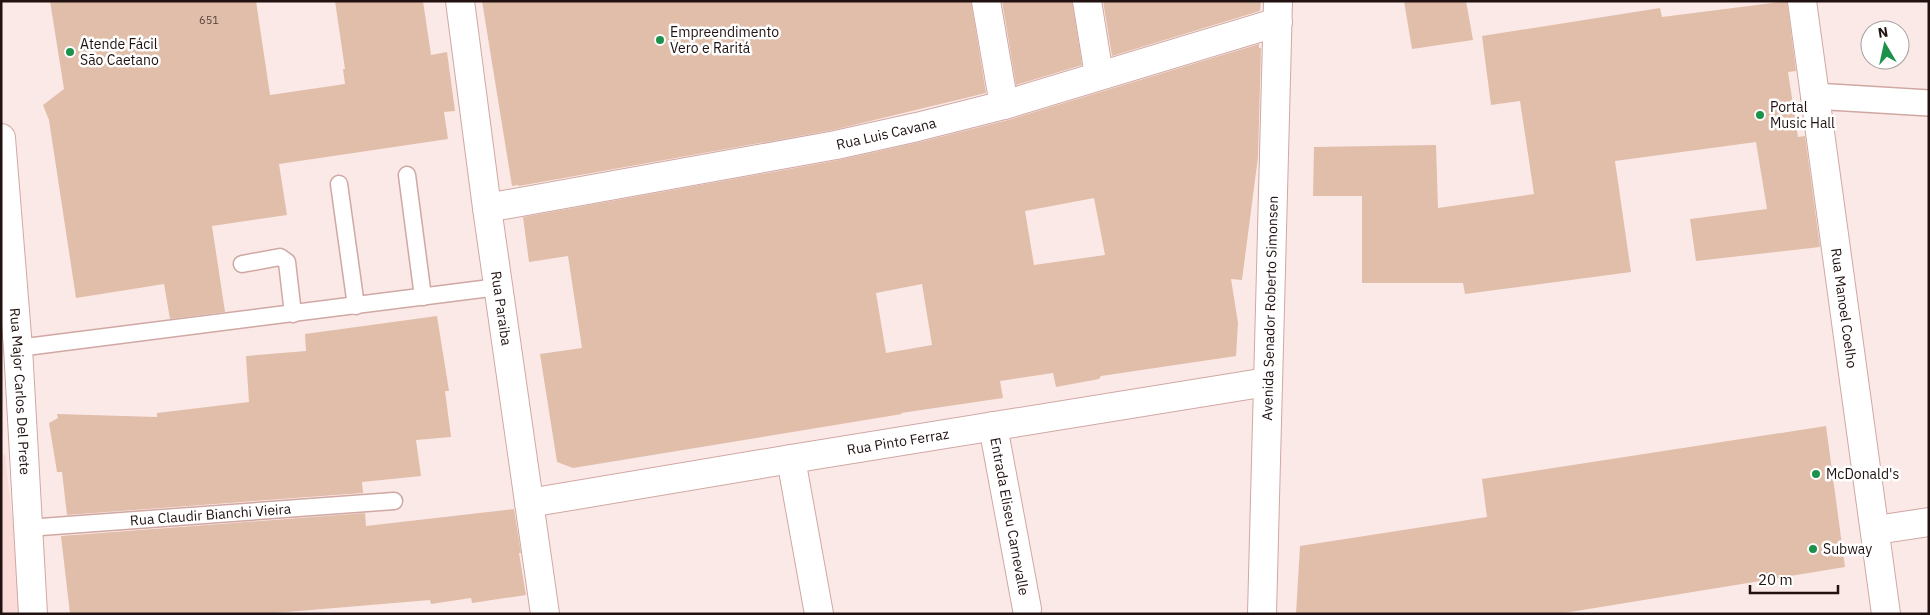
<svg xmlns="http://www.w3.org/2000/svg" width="1930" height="615" viewBox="0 0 1930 615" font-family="'IBM Plex Sans',sans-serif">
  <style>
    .built { fill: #fbdcd8 }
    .building { fill: #e1beaa; fill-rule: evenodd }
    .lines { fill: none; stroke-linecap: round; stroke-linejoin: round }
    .service-casing { stroke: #d0a8a3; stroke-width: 19 }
    .pedestrian-casing { stroke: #d0a8a3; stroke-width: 28 }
    .minor-casing { stroke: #d0a8a3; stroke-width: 30 }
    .tertiary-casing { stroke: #d0a8a3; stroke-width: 30 }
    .service { stroke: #fff; stroke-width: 16 }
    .pedestrian { stroke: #fff; stroke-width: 25 }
    .minor { stroke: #fff; stroke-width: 28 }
    .tertiary { stroke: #fff; stroke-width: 28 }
    .poi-dot { fill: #1b914c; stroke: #fff; stroke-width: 2 }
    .labels { text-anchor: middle; stroke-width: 5; stroke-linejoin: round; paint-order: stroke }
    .number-label { font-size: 11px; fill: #513d37 }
    .poi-label { font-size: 14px; fill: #211211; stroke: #fff; text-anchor: start }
    .street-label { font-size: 14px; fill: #211211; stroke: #fff }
  </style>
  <rect width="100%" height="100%" fill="#fbe9e7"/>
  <path class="built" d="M 1,454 L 5,454 L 23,614 L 1,614 Z"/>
  <g class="building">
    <path d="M 50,1 L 256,1 L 270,95 L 345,84 L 343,69 L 345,69 L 335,1 L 423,1 L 431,55 L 447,52 L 455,111 L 444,112 L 448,139 L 279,164 L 287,215 L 212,226 L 225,312 L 170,319 L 164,284 L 76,298 L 49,120 L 43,105 L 64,89 Z"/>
    <path d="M 482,1 L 971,1 L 986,93 L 833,130 L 519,186 L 518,185 L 512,186 Z"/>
    <path d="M 1002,1 L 1072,1 L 1082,65 L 1016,85 Z"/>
    <path d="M 1103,1 L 1261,1 L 1260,11 L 1112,56 Z"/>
    <path d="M 1404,1 L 1466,1 L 1473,40 L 1412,49 Z"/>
    <path d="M 1787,1 L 1796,71 L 1788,72 L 1798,137 L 1805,136 L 1820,247 L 1696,261 L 1690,219 L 1767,209 L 1756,142 L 1615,161 L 1631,272 L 1465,294 L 1463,283 L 1362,283 L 1362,196 L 1313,196 L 1314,147 L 1436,145 L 1438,208 L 1534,194 L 1520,101 L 1491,105 L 1482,36 L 1660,8 L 1662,17 Z"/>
    <path d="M 1259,44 L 1259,48 L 1261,48 L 1258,157 L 1242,280 L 1231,279 L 1238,323 L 1236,356 L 1101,376 L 1099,379 L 1056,387 L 1053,373 L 1000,381 L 1003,398 L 901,413 L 902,414 L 573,468 L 557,462 L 540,354 L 582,348 L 568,256 L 529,262 L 523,217 L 839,160 L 920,142 L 1008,120 ZM 1094,198 L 1105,255 L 1034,265 L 1025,211 ZM 922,284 L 932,345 L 886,353 L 876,293 Z"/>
    <path d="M 437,316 L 449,391 L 445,391 L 451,437 L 416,440 L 421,476 L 362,482 L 363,493 L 67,515 L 62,472 L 57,472 L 49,423 L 58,418 L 57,414 L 157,417 L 157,413 L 249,402 L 246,356 L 306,351 L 305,334 Z"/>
    <path d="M 1826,426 L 1845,567 L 1558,614 L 1296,614 L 1300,546 L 1487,517 L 1482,479 Z"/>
    <path d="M 514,509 L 521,553 L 519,553 L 526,595 L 472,603 L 471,598 L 431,604 L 430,600 L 263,614 L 70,614 L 61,536 L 365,513 L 366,526 Z"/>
  </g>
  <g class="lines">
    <defs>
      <g id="service">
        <path d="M 407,175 L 423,297"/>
        <path d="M 339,184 L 356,306"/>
        <path d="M 242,264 L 280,257 L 287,262 L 293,314"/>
        <path d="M 18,348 L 498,287"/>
        <path id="s1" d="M 27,528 L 394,501"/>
      </g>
      <path id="pedestrian" d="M 1814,96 L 1929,103"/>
      <g id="minor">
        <path id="s2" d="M 460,1 L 487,208 L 545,614"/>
        <path d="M 986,1 L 1004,105"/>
        <path d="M 1087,1 L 1099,75"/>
        <path id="s3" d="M 487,208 L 836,145 L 917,127 L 1004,105 L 1278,22"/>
        <path id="s4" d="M 993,426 L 1027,609"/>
        <path d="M 791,459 L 819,614"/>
        <path id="s5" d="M 529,503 L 791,459 L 1267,382"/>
        <path d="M 1876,530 L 1929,522"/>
      </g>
      <g id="tertiary">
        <path id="s6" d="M 1802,1 L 1886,614"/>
        <path id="s7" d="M 1,138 L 18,348 L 33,614"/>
        <path id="s8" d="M 1262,614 L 1278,1"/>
      </g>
    </defs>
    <use href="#service" class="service-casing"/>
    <use href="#pedestrian" class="pedestrian-casing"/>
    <use href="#minor" class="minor-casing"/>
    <use href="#tertiary" class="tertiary-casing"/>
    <use href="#service" class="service"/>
    <use href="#pedestrian" class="pedestrian"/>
    <use href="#minor" class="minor"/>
    <use href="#tertiary" class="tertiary"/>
  </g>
  <g class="poi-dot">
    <circle cx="660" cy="40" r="5"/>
    <circle cx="70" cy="52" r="5"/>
    <circle cx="1760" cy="115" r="5"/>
    <circle cx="1816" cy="474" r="5"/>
    <circle cx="1813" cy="549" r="5"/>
  </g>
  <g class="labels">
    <g class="number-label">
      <text x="209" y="24">651</text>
    </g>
    <g class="poi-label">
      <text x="670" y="37">Empreendimento<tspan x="670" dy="16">Vero e Raritá</tspan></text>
      <text x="80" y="49">Atende Fácil<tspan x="80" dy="16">São Caetano</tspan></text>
      <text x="1770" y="112">Portal<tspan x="1770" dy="16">Music Hall</tspan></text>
      <text x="1826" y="479">McDonald's</text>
      <text x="1823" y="554">Subway</text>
    </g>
    <g class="street-label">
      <text dy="5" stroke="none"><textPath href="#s3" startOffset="406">Rua Luis Cavana</textPath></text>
      <text dy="5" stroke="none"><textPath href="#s8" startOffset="306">Avenida Senador Roberto Simonsen</textPath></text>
      <text dy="5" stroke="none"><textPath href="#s6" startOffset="310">Rua Manoel Coelho</textPath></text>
      <text dy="5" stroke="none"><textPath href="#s2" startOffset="310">Rua Paraiba</textPath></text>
      <text dy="5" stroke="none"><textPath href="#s7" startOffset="254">Rua Major Carlos Del Prete</textPath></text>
      <text dy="5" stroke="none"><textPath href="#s5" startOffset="374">Rua Pinto Ferraz</textPath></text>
      <text dy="5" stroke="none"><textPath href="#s1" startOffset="184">Rua Claudir Bianchi Vieira</textPath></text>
      <text dy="5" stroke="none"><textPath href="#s4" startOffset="92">Entrada Eliseu Carnevalle</textPath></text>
    </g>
  </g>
  <rect width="1930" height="615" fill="none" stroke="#211211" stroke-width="5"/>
  <g transform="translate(1885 45) rotate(351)"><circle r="24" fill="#ffffff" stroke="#a6a0a0"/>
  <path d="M0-4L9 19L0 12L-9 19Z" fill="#1b914c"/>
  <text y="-8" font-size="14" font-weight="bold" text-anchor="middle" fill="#211211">N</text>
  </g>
  <path d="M1750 585v8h88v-8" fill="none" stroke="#211211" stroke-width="2.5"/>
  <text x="1758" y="585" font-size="15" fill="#211211" stroke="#ffffff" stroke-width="4" paint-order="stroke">20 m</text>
</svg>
